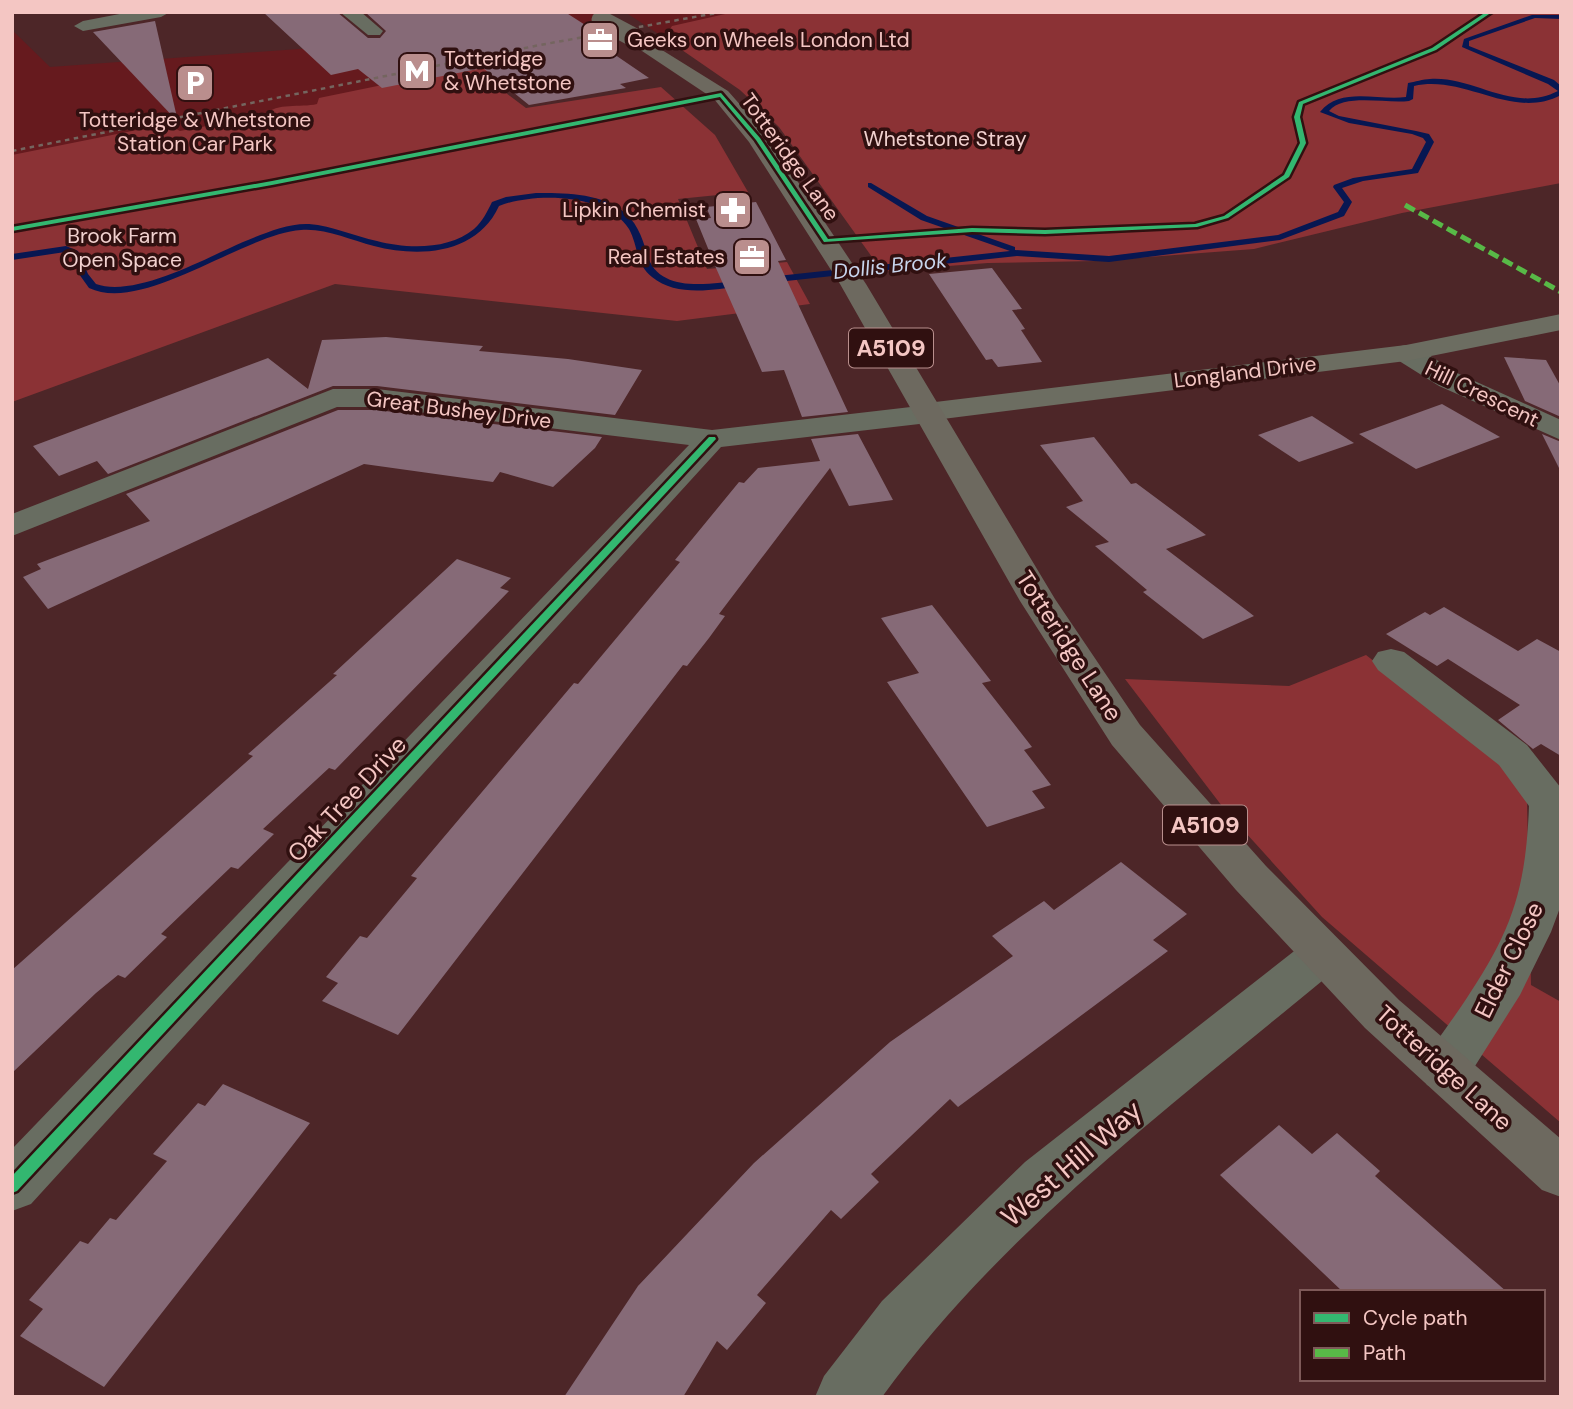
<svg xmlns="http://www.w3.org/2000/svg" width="1573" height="1409" viewBox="0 0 1573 1409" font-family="'DM Sans',sans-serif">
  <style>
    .built { fill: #661a1e }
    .green { fill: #8b3235 }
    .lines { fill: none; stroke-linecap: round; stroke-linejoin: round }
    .stream { fill: #071752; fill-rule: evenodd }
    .building { fill: #866a77 }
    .street { fill: #686d61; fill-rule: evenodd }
    .secondary { fill: #6c6d61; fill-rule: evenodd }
    .primary { fill: #6d695f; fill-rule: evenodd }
    .rail { stroke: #74655f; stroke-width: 2.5; stroke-dasharray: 4.5 4.5; stroke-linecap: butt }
    .primary-bridge { stroke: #6d695f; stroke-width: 19 }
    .quiet { stroke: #58b947; stroke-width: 5; stroke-dasharray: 11 5; stroke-linecap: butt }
    .cycleway-casing { stroke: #301010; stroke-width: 5 }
    .cycleway { fill: #33b770; fill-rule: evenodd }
    .labels { text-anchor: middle; stroke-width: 7; stroke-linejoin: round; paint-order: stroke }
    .far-poi-label { font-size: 21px; fill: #f4c6c3; stroke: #301010; text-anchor: start }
    .far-park-label { font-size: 21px; fill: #f1d1cf; stroke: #301010 }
    .far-street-label { font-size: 21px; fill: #f4c6c3; stroke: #301010 }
    .far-water-label { font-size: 21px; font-style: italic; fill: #c8d5ed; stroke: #301010 }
    .shield { fill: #301010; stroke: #b98f8d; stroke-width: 2 }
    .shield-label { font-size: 23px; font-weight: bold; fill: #f4c6c3 }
    .street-label { font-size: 24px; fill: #f4c6c3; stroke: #301010 }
    .near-street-label { font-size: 28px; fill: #f4c6c3; stroke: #301010 }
  </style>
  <rect width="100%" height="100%" fill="#4d2628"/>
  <g class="built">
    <path d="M 474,12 L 591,12 L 601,20 L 619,46 L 182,137 L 12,161 L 12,30 L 50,67 L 354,45 L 485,21 Z"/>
    <path d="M 625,12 L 825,12 L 666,39 Z"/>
  </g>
  <g class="green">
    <path d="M 734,12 L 1561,12 L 1561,183 L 1402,213 L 1254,249 L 1096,261 L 988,263 L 882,271 L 779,127 L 740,90 L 666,39 L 682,36 L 670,29 L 672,26 Z"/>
    <path d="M 582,44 L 549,63 L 485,77 L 526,108 L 661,87 L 715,135 L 748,192 L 678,199 L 707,269 L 787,262 L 810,304 L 677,321 L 335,284 L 12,402 L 12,155 L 167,124 L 180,131 L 265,115 C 277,102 300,108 317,104 L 319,98 Z"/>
    <path d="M 1366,655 L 1499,758 L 1527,801 L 1531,985 L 1561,1002 L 1561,1123 L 1322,917 L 1225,810 L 1125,679 L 1289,686 Z"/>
  </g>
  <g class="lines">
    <g class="stream">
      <path d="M 1532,15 L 1561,15 L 1561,19 L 1535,18 L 1469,41 L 1469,46 L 1554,80 L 1561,86 L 1561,95 C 1512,121 1465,74 1414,86 L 1413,99 L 1409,101 C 1386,104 1344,93 1329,111 L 1339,116 L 1416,131 L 1429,134 L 1434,142 L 1418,173 L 1363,181 L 1342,188 L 1352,202 L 1344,216 L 1280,240 L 1109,262 L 1017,256 L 768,283 L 763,280 L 768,277 L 1010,251 L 921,220 L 868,187 L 868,183 L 871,183 L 927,216 L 1015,247 L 1015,250 L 1109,256 L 1278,235 L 1338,212 L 1344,202 L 1333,187 L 1334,185 L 1353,178 L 1412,169 L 1426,142 L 1423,138 L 1412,134 L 1349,123 L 1320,112 C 1341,86 1377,101 1406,97 L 1408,83 C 1415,82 1423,79 1430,79 C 1475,76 1513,114 1558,91 L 1548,84 L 1462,47 L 1464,39 Z"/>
      <path d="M 536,193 C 562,193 598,193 620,209 C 636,220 642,236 647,254 C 658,294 709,284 741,280 L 746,283 L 741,286 C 713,290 676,297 652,277 C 636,265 638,245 629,229 C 607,193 533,192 499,206 C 477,254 420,258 374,246 C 350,240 326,228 301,230 C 243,234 144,314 89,288 L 79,274 L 71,255 L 65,252 L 12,260 L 12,254 L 66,246 L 78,251 L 88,274 L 96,284 C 135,298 206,258 243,242 C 263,234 287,223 309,224 C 333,226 354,236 377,241 C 407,249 449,250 474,229 C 483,221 487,212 492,202 L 506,197 Z"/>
    </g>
  </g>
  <g class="building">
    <path d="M 263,12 L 337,12 L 368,38 L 380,38 L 386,31 L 365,12 L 565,12 L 618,46 L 605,48 L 649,78 L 620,84 L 626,88 L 529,105 L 483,68 L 382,88 L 358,69 L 331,75 Z"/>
    <path d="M 155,21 L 178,122 L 93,32 Z"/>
    <path d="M 756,202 L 786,260 L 778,261 L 848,412 L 802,417 L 784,370 L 762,372 L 716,268 L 696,219 L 711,218 L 706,207 Z"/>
    <path d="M 992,268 L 1022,309 L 1012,310 L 1025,329 L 1021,330 L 1042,362 L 998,367 L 992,359 L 986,360 L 929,274 Z"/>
    <path d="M 386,337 L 483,346 L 479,351 L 568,359 L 642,370 L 615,415 L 377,386 L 333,386 L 108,474 L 97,461 L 59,476 L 33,446 L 268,358 L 308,389 L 322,340 Z"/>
    <path d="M 1504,357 L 1546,360 L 1561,387 L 1561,417 L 1525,401 Z"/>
    <path d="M 1442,404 L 1500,437 L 1416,469 L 1359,434 Z"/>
    <path d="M 338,410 L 377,410 L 602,437 L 595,448 L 553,487 L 500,472 L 493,482 L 364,464 L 48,609 L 23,577 L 41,569 L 37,564 L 150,521 L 126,494 Z"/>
    <path d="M 1312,416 L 1354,443 L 1299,462 L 1258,435 Z"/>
    <path d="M 858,434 L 893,500 L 849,506 L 830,468 L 719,614 L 725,616 L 709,638 L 687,666 L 683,665 L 398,1035 L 322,1001 L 338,983 L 326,977 L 360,936 L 367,938 L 417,878 L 411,876 L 574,683 L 578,684 L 680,562 L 675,560 L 739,482 L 744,483 L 758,468 L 820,461 L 811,439 Z"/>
    <path d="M 1542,434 L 1561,442 L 1561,472 Z"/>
    <path d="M 1094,437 L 1131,484 L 1136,483 L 1206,535 L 1166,549 L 1254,616 L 1203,639 L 1143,592 L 1147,590 L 1095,546 L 1109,542 L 1066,507 L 1083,501 L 1040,445 Z"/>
    <path d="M 457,559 L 511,578 L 500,588 L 509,591 L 335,770 L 329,768 L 263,829 L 274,834 L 238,869 L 231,867 L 161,934 L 167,937 L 125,978 L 118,975 L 96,993 L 12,1073 L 12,970 L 253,756 L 248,754 L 337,675 L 333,674 Z"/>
    <path d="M 932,605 L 991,681 L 982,683 L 1032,747 L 1024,750 L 1051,785 L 1032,791 L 1045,808 L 987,827 L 887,682 L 919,673 L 881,618 Z"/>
    <path d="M 1444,607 L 1518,651 L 1537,639 L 1561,652 L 1561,756 L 1541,744 L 1533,749 L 1498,720 L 1520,705 L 1448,659 L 1437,666 L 1386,634 L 1425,612 L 1430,615 Z"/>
    <path d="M 1121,862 L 1187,914 L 1153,940 L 1168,951 L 958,1107 L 950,1099 L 871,1174 L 879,1182 L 841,1219 L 831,1210 L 757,1295 L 766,1303 L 727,1350 L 717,1341 L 683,1397 L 564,1397 L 638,1286 L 754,1163 L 890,1042 L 1013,956 L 992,936 L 1044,901 L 1054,910 Z"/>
    <path d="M 223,1084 L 310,1123 L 104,1387 L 20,1336 L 43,1309 L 29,1300 L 80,1241 L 88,1244 L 110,1218 L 116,1220 L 167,1161 L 153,1154 L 198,1103 L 205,1106 Z"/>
    <path d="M 1279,1125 L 1312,1154 L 1337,1133 L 1380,1171 L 1375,1176 L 1507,1292 L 1343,1292 L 1220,1175 Z"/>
  </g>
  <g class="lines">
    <g class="street">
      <path d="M 130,12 L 170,12 L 161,17 L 83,31 L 74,26 L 83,21 Z"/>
      <path d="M 340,12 L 361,12 L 383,31 L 380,35 L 368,35 Z"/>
      <path d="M 1406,345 L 1416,347 L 1459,374 L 1561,420 L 1561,440 L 1439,386 L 1396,359 L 1392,353 L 1396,347 Z"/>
      <path d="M 333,389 L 377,389 L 712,430 L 928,405 L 939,408 L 943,414 L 939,420 L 928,423 L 721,447 L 31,1204 L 12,1211 L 12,1149 L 689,445 L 377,407 L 337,407 L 12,536 L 12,514 Z"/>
      <path d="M 1391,649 L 1404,652 L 1527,745 L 1561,788 L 1561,905 L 1551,932 L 1520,995 L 1463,1085 L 1445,1092 L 1427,1085 L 1420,1070 C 1433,1043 1454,1019 1470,993 C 1514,927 1526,884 1529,806 L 1499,765 L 1378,670 L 1372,661 L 1378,652 Z"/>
      <path d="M 1323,935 L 1339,941 L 1346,954 L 1339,967 C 1179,1100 1006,1227 882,1397 L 815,1397 L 824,1376 L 882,1301 L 1025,1162 L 1307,941 Z"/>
    </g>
    <path class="secondary" d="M 1561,314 L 1561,330 L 1406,361 L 927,421 L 917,418 L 912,412 L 917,406 L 927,403 L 1406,345 Z"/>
    <path class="primary" d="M 633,32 L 728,91 L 766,134 L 866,284 L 1055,599 L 1140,725 L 1266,866 L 1399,1000 L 1561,1139 L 1561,1197 L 1542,1190 L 1365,1028 L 1236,890 L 1112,745 L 1020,601 L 840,284 L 749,142 L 714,99 L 627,41 L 624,37 Z"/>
    <path class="rail" d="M 12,151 L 540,45 L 722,12"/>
    <path class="primary-bridge" d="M 601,20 L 633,37"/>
    <path class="quiet" d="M 1405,205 L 1561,292"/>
    <defs>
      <g id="cycleway">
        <path d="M 1486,12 L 1492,12 L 1436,50 L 1303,104 L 1300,117 L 1306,143 L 1289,177 L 1228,218 L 1197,227 L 1045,234 L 972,232 L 824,242 L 756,140 L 720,97 L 272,185 L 12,231 L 12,227 L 272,181 L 721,93 L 760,138 L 828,239 L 972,228 L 1045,230 L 1195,224 L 1224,216 L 1284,175 L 1300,143 L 1294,117 L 1299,102 L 1432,48 Z"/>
        <path d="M 709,437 L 715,437 L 716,439 L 17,1191 L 12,1193 L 12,1176 Z"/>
      </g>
    </defs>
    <use href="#cycleway" class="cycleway-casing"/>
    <use href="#cycleway" class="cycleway"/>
  </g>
  <defs>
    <symbol id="office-square" viewBox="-11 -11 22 22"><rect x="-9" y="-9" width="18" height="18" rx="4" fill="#ba8e8d" stroke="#301010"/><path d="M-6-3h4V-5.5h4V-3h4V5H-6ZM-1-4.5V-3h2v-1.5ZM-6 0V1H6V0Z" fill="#fff"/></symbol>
    <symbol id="metro-square" viewBox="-11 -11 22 22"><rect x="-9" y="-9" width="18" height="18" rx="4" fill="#ba8e8d" stroke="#301010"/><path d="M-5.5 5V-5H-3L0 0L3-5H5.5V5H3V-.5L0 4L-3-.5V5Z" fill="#fff"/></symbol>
    <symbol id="parking-square" viewBox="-11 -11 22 22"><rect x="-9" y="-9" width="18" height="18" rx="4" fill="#ba8e8d" stroke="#301010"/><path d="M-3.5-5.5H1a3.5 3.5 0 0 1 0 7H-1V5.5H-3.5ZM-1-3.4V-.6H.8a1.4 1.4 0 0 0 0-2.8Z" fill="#fff"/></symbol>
    <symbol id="pharmacy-square" viewBox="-11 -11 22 22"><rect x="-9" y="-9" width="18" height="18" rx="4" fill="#ba8e8d" stroke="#301010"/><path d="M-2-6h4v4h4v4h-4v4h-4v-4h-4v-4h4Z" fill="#fff"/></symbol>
  </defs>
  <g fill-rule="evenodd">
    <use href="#office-square" x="578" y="18" width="44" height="44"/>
    <use href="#metro-square" x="395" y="49" width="44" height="44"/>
    <use href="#parking-square" x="173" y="61" width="44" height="44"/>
    <use href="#pharmacy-square" x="711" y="188" width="44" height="44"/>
    <use href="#office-square" x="730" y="235" width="44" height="44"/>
  </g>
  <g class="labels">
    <g class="far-poi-label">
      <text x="627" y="47">Geeks on Wheels London Ltd</text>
      <text x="444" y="66">Totteridge<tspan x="444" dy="24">&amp; Whetstone</tspan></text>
      <text x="195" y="127" text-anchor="middle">Totteridge &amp; Whetstone<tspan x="195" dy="24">Station Car Park</tspan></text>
      <text x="706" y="217" text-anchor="end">Lipkin Chemist</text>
      <text x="725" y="264" text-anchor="end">Real Estates</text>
    </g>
    <g class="far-park-label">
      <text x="945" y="146">Whetstone Stray</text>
      <text x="122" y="243">Brook Farm<tspan x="122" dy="24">Open Space</tspan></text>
    </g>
    <g class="far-street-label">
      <text transform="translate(790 157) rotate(54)" y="7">Totteridge Lane</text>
      <text transform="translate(1245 372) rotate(-7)" y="7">Longland Drive</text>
      <text transform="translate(1482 394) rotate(26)" y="7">Hill Crescent</text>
      <text transform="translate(459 410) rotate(7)" y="7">Great Bushey Drive</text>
    </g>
    <g class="far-water-label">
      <text transform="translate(890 266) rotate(-6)" y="7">Dollis Brook</text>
    </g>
    <g class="shield">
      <rect x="849" y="328.5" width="84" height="39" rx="5"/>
      <rect x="1163" y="805.5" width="84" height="39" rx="5"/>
    </g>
    <g class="shield-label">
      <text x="891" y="356">A5109</text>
      <text x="1205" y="833">A5109</text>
    </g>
    <g class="street-label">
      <text transform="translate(1069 646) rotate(57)" y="8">Totteridge Lane</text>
      <text transform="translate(347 799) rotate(-47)" y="8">Oak Tree Drive</text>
      <text transform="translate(1509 960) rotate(-64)" y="8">Elder Close</text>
      <text transform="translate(1444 1068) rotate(42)" y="8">Totteridge Lane</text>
    </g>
    <g class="near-street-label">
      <text transform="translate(1071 1163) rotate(-41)" y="10">West Hill Way</text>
    </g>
  </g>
  <rect width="1573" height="1409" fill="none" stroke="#f4c6c3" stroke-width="28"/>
  <rect x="1300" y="1290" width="245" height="91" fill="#301010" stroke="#7e5958" stroke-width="2"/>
  <rect x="1314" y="1313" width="35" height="10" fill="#33b770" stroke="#7e5958" stroke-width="2"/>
  <text x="1363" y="1325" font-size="21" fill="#f4c6c3">Cycle path</text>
  <rect x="1314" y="1348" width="35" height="10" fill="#58b947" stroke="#7e5958" stroke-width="2"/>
  <text x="1363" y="1360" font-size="21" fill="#f4c6c3">Path</text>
</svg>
